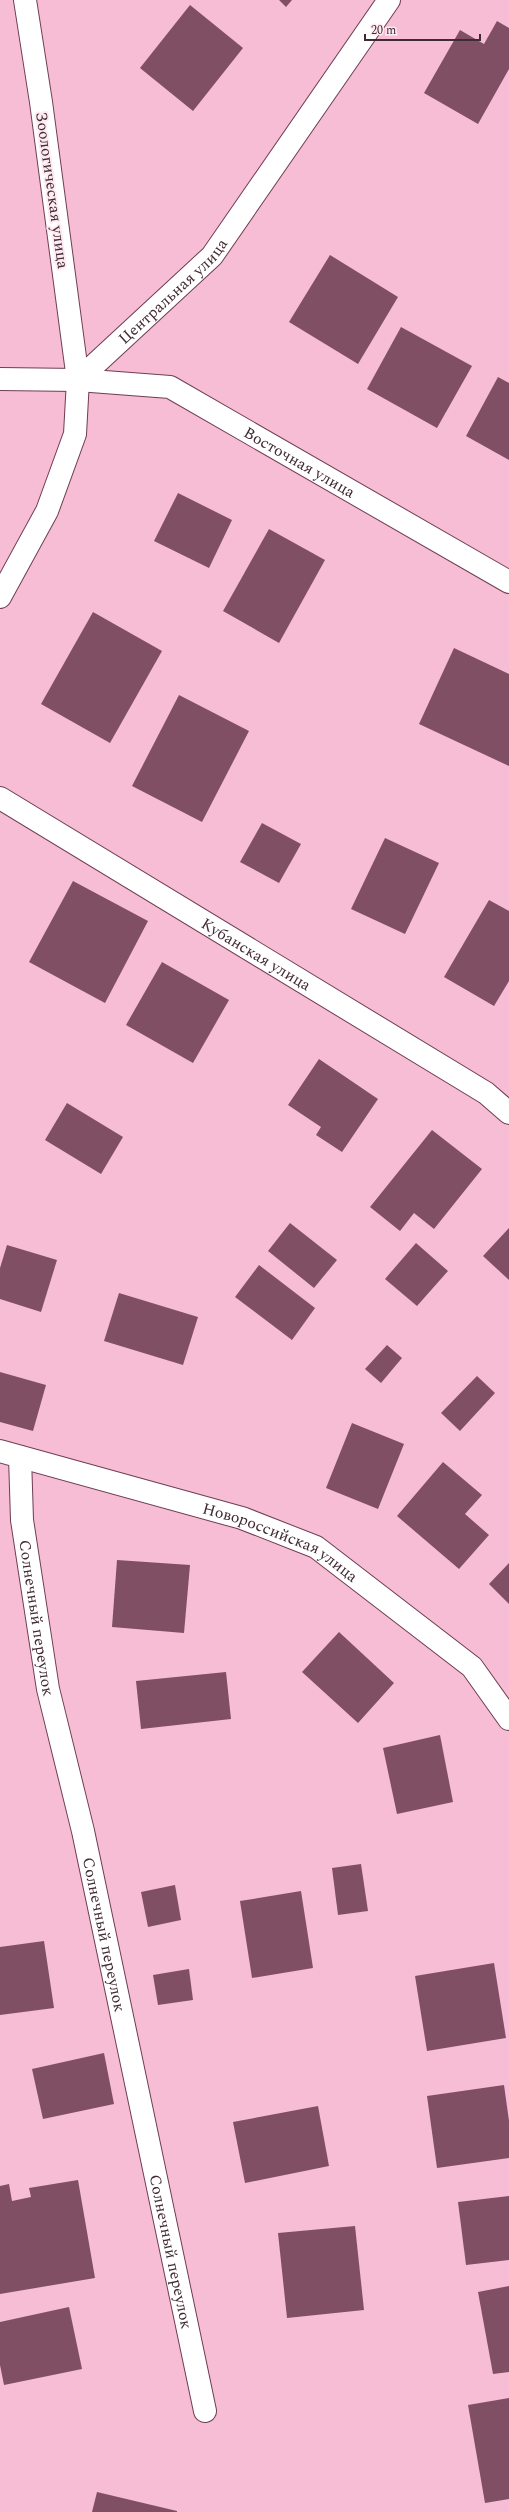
<svg xmlns="http://www.w3.org/2000/svg" width="509" height="2512" viewBox="0 0 509 2512" font-family="Spectral,serif">
  <style>
    .building { fill: #804f64 }
    .lines { fill: none; stroke-linecap: round; stroke-linejoin: round }
    .minor-casing { stroke: #6e3e53; stroke-width: 24 }
    .minor { stroke: #fff; stroke-width: 22 }
    .labels { text-anchor: middle; stroke-width: 4; stroke-linejoin: round; paint-order: stroke }
    .street-label { font-size: 16px; fill: #402a33; stroke: #feebf2 }
  </style>
  <rect width="100%" height="100%" fill="#f7bdd4"/>
  <g class="building">
    <path d="M 279,0 L 292,0 L 286,7 Z"/>
    <path d="M 190,5 L 243,48 L 193,111 L 140,68 Z"/>
    <path d="M 497,21 L 509,28 L 509,69 L 478,124 L 424,93 L 460,30 L 484,44 Z"/>
    <path d="M 330,255 L 398,297 L 358,364 L 289,322 Z"/>
    <path d="M 401,327 L 472,366 L 437,428 L 367,389 Z"/>
    <path d="M 498,377 L 509,383 L 509,460 L 466,436 Z"/>
    <path d="M 178,493 L 232,520 L 209,568 L 154,541 Z"/>
    <path d="M 269,529 L 325,560 L 279,643 L 223,611 Z"/>
    <path d="M 93,612 L 162,651 L 110,743 L 41,704 Z"/>
    <path d="M 454,648 L 509,674 L 509,766 L 419,724 Z"/>
    <path d="M 179,695 L 249,731 L 202,822 L 132,786 Z"/>
    <path d="M 262,823 L 301,844 L 279,883 L 240,862 Z"/>
    <path d="M 385,838 L 439,863 L 405,934 L 351,909 Z"/>
    <path d="M 73,881 L 148,921 L 105,1003 L 29,962 Z"/>
    <path d="M 489,900 L 509,911 L 509,981 L 494,1006 L 444,977 Z"/>
    <path d="M 162,962 L 229,1000 L 193,1063 L 126,1025 Z"/>
    <path d="M 319,1059 L 378,1099 L 342,1152 L 316,1135 L 321,1127 L 288,1105 Z"/>
    <path d="M 67,1103 L 123,1137 L 101,1174 L 45,1140 Z"/>
    <path d="M 432,1130 L 482,1169 L 434,1229 L 414,1213 L 400,1231 L 370,1207 Z"/>
    <path d="M 290,1223 L 337,1260 L 314,1288 L 268,1251 Z"/>
    <path d="M 509,1228 L 509,1280 L 483,1256 Z"/>
    <path d="M 416,1243 L 448,1271 L 417,1306 L 385,1279 Z"/>
    <path d="M 7,1245 L 57,1260 L 41,1312 L 0,1299 L 0,1268 Z"/>
    <path d="M 259,1265 L 315,1308 L 292,1340 L 235,1297 Z"/>
    <path d="M 119,1293 L 198,1317 L 183,1365 L 104,1341 Z"/>
    <path d="M 387,1345 L 402,1358 L 381,1383 L 365,1369 Z"/>
    <path d="M 0,1372 L 46,1385 L 33,1431 L 0,1422 Z"/>
    <path d="M 477,1376 L 495,1393 L 460,1431 L 441,1413 Z"/>
    <path d="M 352,1423 L 404,1444 L 378,1509 L 326,1488 Z"/>
    <path d="M 443,1462 L 482,1495 L 465,1514 L 489,1535 L 459,1569 L 397,1516 Z"/>
    <path d="M 117,1560 L 190,1565 L 184,1633 L 112,1627 Z"/>
    <path d="M 509,1563 L 509,1604 L 489,1584 Z"/>
    <path d="M 339,1632 L 394,1683 L 358,1723 L 302,1672 Z"/>
    <path d="M 226,1672 L 231,1719 L 141,1729 L 136,1681 Z"/>
    <path d="M 440,1735 L 453,1802 L 397,1814 L 383,1748 Z"/>
    <path d="M 361,1864 L 368,1911 L 338,1915 L 332,1868 Z"/>
    <path d="M 175,1885 L 181,1920 L 148,1927 L 141,1892 Z"/>
    <path d="M 301,1891 L 313,1968 L 252,1978 L 240,1901 Z"/>
    <path d="M 44,1941 L 54,2008 L 0,2015 L 0,1947 Z"/>
    <path d="M 494,1963 L 506,2038 L 427,2051 L 415,1976 Z"/>
    <path d="M 189,1969 L 193,2000 L 158,2005 L 153,1975 Z"/>
    <path d="M 104,2053 L 114,2104 L 43,2119 L 32,2069 Z"/>
    <path d="M 504,2085 L 509,2121 L 509,2158 L 437,2168 L 427,2096 Z"/>
    <path d="M 318,2106 L 329,2166 L 245,2183 L 233,2122 Z"/>
    <path d="M 78,2180 L 95,2278 L 0,2294 L 0,2186 L 9,2184 L 12,2201 L 31,2197 L 29,2188 Z"/>
    <path d="M 509,2196 L 509,2260 L 466,2265 L 458,2202 Z"/>
    <path d="M 355,2226 L 364,2310 L 287,2318 L 278,2233 Z"/>
    <path d="M 509,2286 L 509,2372 L 493,2374 L 478,2292 Z"/>
    <path d="M 69,2307 L 82,2369 L 4,2385 L 0,2365 L 0,2322 Z"/>
    <path d="M 509,2398 L 509,2499 L 485,2503 L 468,2405 Z"/>
    <path d="M 97,2492 L 177,2511 L 177,2512 L 92,2512 Z"/>
  </g>
  <g class="lines">
    <defs>
      <g id="minor">
        <path id="s1" d="M 0,379 L 78,380 L 170,387 L 509,582"/>
        <path id="s2" d="M 78,380 L 212,256 L 389,0"/>
        <path d="M 0,597 L 47,511 L 75,434 L 78,380 L 41,102 L 25,0"/>
        <path id="s3" d="M 0,798 L 486,1093 L 509,1113"/>
        <path id="s4" d="M 0,1451 L 242,1518 L 316,1547 L 472,1667 L 509,1719"/>
        <path id="s5" d="M 20,1457 L 22,1520 L 48,1689 L 83,1831 L 205,2411"/>
      </g>
    </defs>
    <use href="#minor" class="minor-casing"/>
    <use href="#minor" class="minor"/>
  </g>
  <g class="labels">
    <g class="street-label">
      <text transform="translate(53 190) rotate(82)" y="6">Зоологическая улица</text>
      <text dy="6" stroke="none"><textPath href="#s2" startOffset="130">Центральная улица</textPath></text>
      <text dy="6" stroke="none"><textPath href="#s1" startOffset="320">Восточная улица</textPath></text>
      <text dy="6" stroke="none"><textPath href="#s3" startOffset="300">Кубанская улица</textPath></text>
      <text dy="6" stroke="none"><textPath href="#s4" startOffset="296">Новороссийская улица</textPath></text>
      <text dy="6" stroke="none"><textPath href="#s5" startOffset="162">Солнечный переулок</textPath></text>
      <text dy="6" stroke="none"><textPath href="#s5" startOffset="486">Солнечный переулок</textPath></text>
      <text dy="6" stroke="none"><textPath href="#s5" startOffset="810">Солнечный переулок</textPath></text>
    </g>
  </g>
  <path d="M365 34v6h115v-6" fill="none" stroke="#402a33" stroke-width="2"/>
  <text x="371" y="34" font-size="12" fill="#402a33" stroke="#feebf2" stroke-width="3" paint-order="stroke">20 m</text>
</svg>
